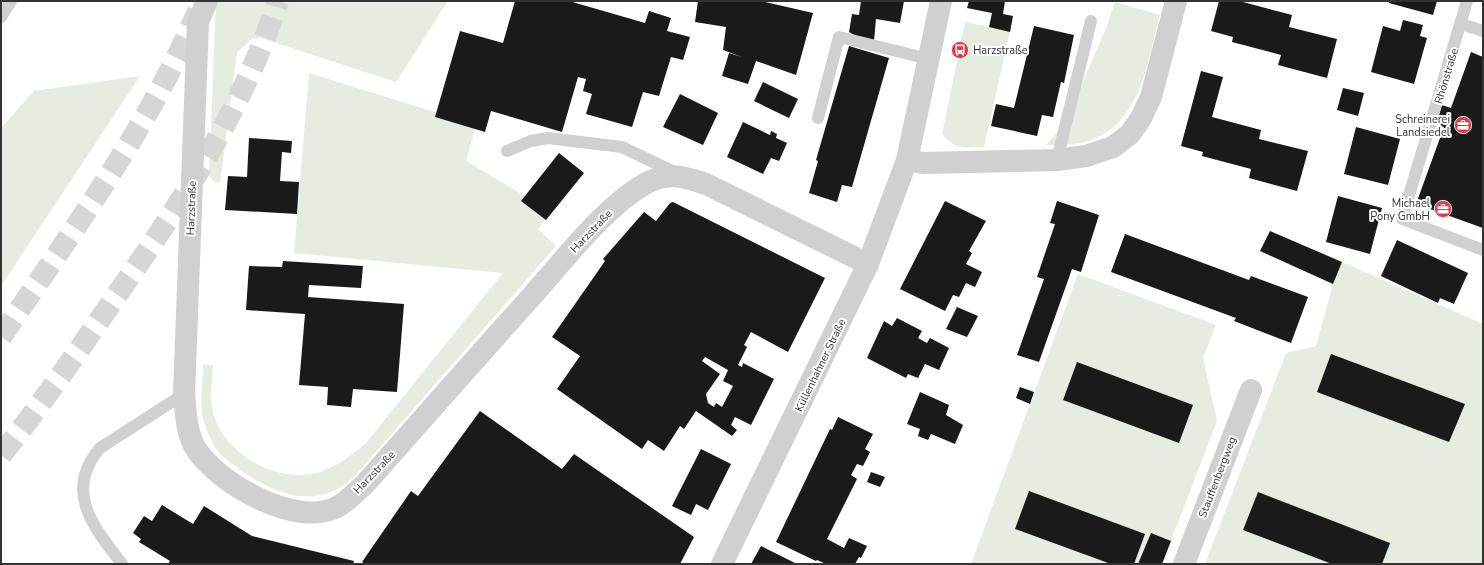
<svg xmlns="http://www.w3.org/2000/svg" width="1484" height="565" viewBox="0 0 1484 565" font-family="'Nunito Sans',sans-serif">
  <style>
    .green { fill: #e6ecdf }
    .building { fill: #1a1a1a; fill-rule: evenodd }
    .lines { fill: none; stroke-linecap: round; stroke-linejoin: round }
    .trunk-tunnel { stroke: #d6d6d6; stroke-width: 22; stroke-dasharray: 22 11; stroke-linecap: butt }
    .service { stroke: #d0d0d0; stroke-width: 12 }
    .minor { stroke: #d0d0d0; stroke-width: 22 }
    .tertiary { stroke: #d0d0d0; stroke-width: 22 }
    .labels { text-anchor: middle; stroke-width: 4; stroke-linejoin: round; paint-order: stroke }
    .poi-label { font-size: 11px; fill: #333; stroke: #fff; text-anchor: end }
    .street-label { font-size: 11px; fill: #333; stroke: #fff }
  </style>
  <rect width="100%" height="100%" fill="#fff"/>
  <g class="green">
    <path d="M 216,1 L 448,1 L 396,82 L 261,38 L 252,39 L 237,52 L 220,183 L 215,182 L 209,176 Z"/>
    <path d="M 1115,2 L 1160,15 C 1146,66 1139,137 1073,144 C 1064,145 1055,145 1046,145 L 1066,122 L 1106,28 Z"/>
    <path d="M 965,22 L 1010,31 L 984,147 C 962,147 957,151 942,134 Z"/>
    <path d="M 309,73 L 476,125 L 466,161 L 552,212 L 538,229 L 556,246 L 353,478 C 316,511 276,495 239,469 C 230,462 218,454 213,444 C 209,435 204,424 202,415 C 200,399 203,381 203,365 L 213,365 C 213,376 210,390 211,401 C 215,449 272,484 317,473 C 337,467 351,456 366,443 L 503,273 L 294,253 Z"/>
    <path d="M 140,76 L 1,286 L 1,128 L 34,91 Z"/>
    <path d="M 1342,262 L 1483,324 L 1483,564 L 1205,564 L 1286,353 L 1316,346 L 1333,284 Z"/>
    <path d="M 1078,274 L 1216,325 L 1203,358 L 1217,421 L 1162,564 L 971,564 Z"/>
  </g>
  <g class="building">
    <path d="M 515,1 L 569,1 L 645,23 L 649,11 L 671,18 L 667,31 L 690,37 L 683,60 L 671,57 L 659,96 L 643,92 L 632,127 L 586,114 L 592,94 L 583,91 L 586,79 L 578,77 L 562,132 L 491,111 L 485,132 L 435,117 L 460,31 L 503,43 Z"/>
    <path d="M 698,1 L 761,1 L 813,13 L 796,75 L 756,61 L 748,84 L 722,76 L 729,53 L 742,57 L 723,50 L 726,27 L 695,22 Z"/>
    <path d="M 861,1 L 904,1 L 900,23 L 876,19 L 874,41 L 854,35 L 849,32 L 852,14 L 859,15 Z"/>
    <path d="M 969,1 L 1005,1 L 1003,14 L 1013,16 L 1010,32 L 989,27 L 992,13 L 967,8 Z"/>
    <path d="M 1219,1 L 1243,1 L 1243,2 L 1292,15 L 1289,27 L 1337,39 L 1327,78 L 1278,65 L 1281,55 L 1232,42 L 1233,37 L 1211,31 Z"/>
    <path d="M 1389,1 L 1437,1 L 1433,15 L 1389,3 Z"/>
    <path d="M 1403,20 L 1423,25 L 1420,36 L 1427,38 L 1414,84 L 1371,72 L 1383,26 L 1400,31 Z"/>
    <path d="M 1034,26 L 1074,35 L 1064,83 L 1061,82 L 1053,117 L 1042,115 L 1037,136 L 991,126 L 996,104 L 1014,108 Z"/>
    <path d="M 849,46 L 889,58 L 852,187 L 842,185 L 837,202 L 809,193 L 818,161 L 816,160 Z"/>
    <path d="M 1471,52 L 1483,57 L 1483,228 L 1416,204 L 1444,127 L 1433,123 L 1439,104 L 1451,108 Z"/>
    <path d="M 1201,71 L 1223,77 L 1212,117 L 1261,130 L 1259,139 L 1308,151 L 1297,191 L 1249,178 L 1251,169 L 1202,156 L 1203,152 L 1181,146 Z"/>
    <path d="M 763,82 L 798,99 L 789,118 L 754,101 Z"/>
    <path d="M 1343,88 L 1364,93 L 1358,116 L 1337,110 Z"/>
    <path d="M 680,94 L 718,113 L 703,145 L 663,127 Z"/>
    <path d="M 743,122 L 770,135 L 771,131 L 777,134 L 776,138 L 787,143 L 779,161 L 771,158 L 763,174 L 727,157 Z"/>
    <path d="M 1356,127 L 1400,139 L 1388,185 L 1344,174 Z"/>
    <path d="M 249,138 L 292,141 L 291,153 L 282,152 L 280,181 L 299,182 L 297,214 L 225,210 L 228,176 L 247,177 Z"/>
    <path d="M 559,153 L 584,173 L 546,220 L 521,201 Z"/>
    <path d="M 1338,196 L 1382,208 L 1370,254 L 1326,242 Z"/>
    <path d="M 945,201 L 986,221 L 969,251 L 972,253 L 966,264 L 982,272 L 975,287 L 966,283 L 959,297 L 953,295 L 945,311 L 900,289 Z"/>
    <path d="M 1057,201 L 1099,215 L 1081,272 L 1072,269 L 1039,362 L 1017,355 L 1044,279 L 1037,277 L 1055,224 L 1050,223 Z"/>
    <path d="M 673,202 L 825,278 L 788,352 L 751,332 L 744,345 L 747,347 L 738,365 L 742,367 L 743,363 L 774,379 L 751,425 L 735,417 L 731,425 L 737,430 L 732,436 L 696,411 L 684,429 L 680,426 L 664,451 L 648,440 L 642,449 L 557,389 L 580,356 L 552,337 L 605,261 L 603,259 L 644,212 L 656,221 L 670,203 ZM 705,357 L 728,370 L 723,381 L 733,386 L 722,407 L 716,403 L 714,407 L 708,403 L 706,394 L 720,374 L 702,361 Z"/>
    <path d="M 1270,231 L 1342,262 L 1333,284 L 1260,251 Z"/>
    <path d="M 1125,234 L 1249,280 L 1251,276 L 1308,297 L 1291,343 L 1234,321 L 1236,318 L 1111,272 Z"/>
    <path d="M 1397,240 L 1468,273 L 1454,304 L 1440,298 L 1438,303 L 1381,276 Z"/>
    <path d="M 283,261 L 363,266 L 361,288 L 309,285 L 308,297 L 404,304 L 397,392 L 353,389 L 351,407 L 327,405 L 328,387 L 299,385 L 305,314 L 246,310 L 249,266 L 282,267 Z"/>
    <path d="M 957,307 L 978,316 L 967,337 L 946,329 Z"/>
    <path d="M 897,318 L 922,331 L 918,338 L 927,343 L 930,338 L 949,348 L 939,370 L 925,364 L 918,378 L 908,374 L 906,378 L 867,358 L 884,321 L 892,326 Z"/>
    <path d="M 1331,354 L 1465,404 L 1449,442 L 1317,392 Z"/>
    <path d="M 1077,362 L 1193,405 L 1179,443 L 1063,400 Z"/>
    <path d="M 1020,387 L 1034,392 L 1030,404 L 1016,398 Z"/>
    <path d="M 920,392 L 949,405 L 946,415 L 963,425 L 955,444 L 931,434 L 928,440 L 918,436 L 920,429 L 907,424 Z"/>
    <path d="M 480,411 L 562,469 L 574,454 L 694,537 L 680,564 L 365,564 L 362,562 L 411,491 L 418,496 Z"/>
    <path d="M 838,417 L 873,434 L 865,449 L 870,452 L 863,466 L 857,464 L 851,475 L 857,479 L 827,539 L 844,548 L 849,538 L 867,546 L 861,558 L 859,557 L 855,564 L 826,564 L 817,560 L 816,561 L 776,542 L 830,429 L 832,430 Z"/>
    <path d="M 701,449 L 731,464 L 708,510 L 696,504 L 691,515 L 672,506 Z"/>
    <path d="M 871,472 L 885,477 L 880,487 L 867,482 Z"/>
    <path d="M 1029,491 L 1145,534 L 1134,564 L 1111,564 L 1015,529 Z"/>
    <path d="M 1258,492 L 1390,543 L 1382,564 L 1332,564 L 1243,530 Z"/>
    <path d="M 162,505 L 193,524 L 204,506 L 252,536 L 354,561 L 353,564 L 168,564 L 170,561 L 139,542 L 141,539 L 133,533 L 144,516 L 152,521 Z"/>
    <path d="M 1151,533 L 1171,541 L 1162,564 L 1138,564 Z"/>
    <path d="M 761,546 L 797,564 L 751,564 Z"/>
  </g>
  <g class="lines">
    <g class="trunk-tunnel">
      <path d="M 1,337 C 72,231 148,129 198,11"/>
      <path d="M 1,455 C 42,404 79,350 116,296 C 181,204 243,109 278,1"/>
    </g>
    <g class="service">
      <path d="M 1467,1 L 1402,219 L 1483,250"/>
      <path d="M 1,17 L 11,1"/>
      <path d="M 1461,24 L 1483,31"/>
      <path d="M 818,118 L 839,37 L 929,59"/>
      <path d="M 507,151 L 531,141 L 548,138 L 622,147 L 676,173"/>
      <path d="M 1057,160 L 1091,21"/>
      <path d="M 122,564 C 94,527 63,492 100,448 L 184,394"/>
    </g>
    <g class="minor">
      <path d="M 207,1 L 198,22 L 184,394 C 186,413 186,433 196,449 C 219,484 296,528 337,507 C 347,502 357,491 365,484 C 421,421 476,358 532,296 C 563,261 603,209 643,185 C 666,171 683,176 706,184 L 868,264"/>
      <path d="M 907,160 L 923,163 L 1057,160 L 1086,156 L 1113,147 L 1130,134 L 1141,118 L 1151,97 L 1176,1"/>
      <path d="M 1184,564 L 1251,390"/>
    </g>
    <path class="tertiary" d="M 722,564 L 868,264 L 907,160 L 941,1"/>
  </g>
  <defs>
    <symbol id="bus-disc" viewBox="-11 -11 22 22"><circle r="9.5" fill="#e63946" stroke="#fff"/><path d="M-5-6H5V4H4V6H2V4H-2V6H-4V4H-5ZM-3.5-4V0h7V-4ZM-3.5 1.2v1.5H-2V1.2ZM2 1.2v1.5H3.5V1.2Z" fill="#fff"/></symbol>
    <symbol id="office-disc" viewBox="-11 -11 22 22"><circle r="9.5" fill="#e63946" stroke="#fff"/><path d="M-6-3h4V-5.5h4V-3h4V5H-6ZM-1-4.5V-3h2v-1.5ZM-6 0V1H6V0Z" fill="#fff"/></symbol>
  </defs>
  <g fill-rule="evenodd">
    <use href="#bus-disc" x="950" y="40" width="20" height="20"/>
    <use href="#office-disc" x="1453" y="115" width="20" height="20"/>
    <use href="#office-disc" x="1433" y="199" width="20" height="20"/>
  </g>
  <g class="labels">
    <g class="poi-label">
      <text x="973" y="54" text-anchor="start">Harzstraße</text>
      <text x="1450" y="123">Schreinerei<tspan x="1450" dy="13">Landsiedel</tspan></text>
      <text x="1430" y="207">Michael<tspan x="1430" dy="13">Pony GmbH</tspan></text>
    </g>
    <g class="street-label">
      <text transform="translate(1446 76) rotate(-73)" y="4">Rhönstraße</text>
      <text transform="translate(191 208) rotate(-88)" y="4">Harzstraße</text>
      <text transform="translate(591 231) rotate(-46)" y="4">Harzstraße</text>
      <text transform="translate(820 365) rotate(-64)" y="4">Küllenhahner Straße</text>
      <text transform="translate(374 472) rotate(-46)" y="4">Harzstraße</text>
      <text transform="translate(1217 477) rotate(-69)" y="4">Stauffenbergweg</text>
    </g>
  </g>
  <rect width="1484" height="565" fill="none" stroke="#333333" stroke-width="4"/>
</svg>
